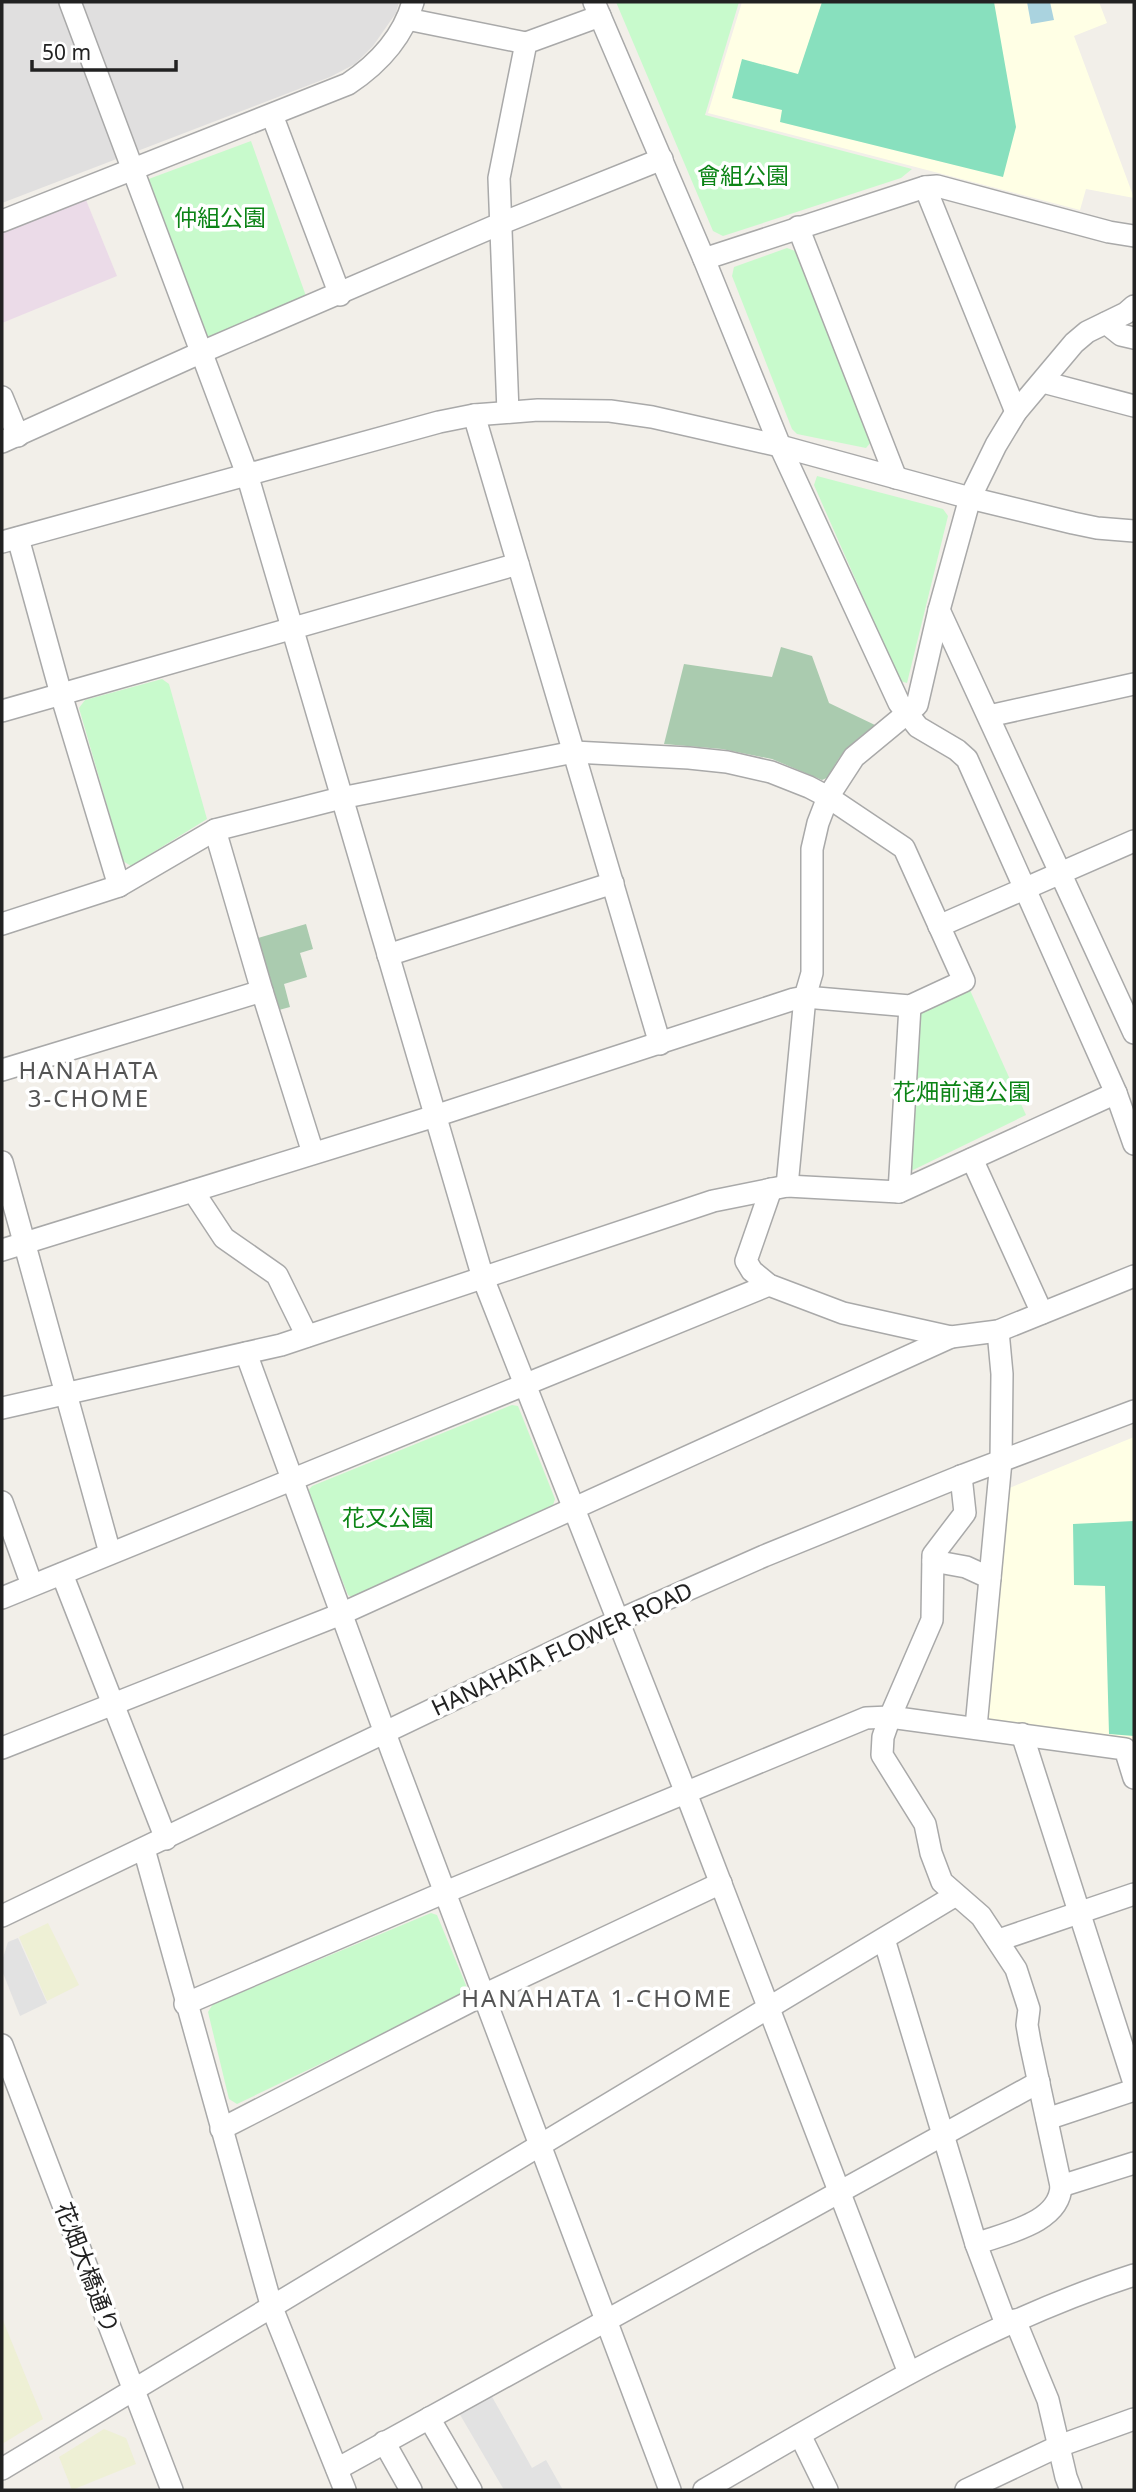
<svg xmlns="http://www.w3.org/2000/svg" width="1136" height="2492" viewBox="0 0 1136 2492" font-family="'Noto Sans','Noto Sans JP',sans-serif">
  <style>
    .residential { fill: #e0dfdf }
    .industrial { fill: #ebdbe8 }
    .education { fill: #ffffe5 }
    .farmland { fill: #eef0d5 }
    .cemetery { fill: #aacbaf }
    .park { fill: #c8facc }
    .pitch { fill: #88e0be }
    .parking { fill: #e2e2e2 }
    .water { fill: #aad3df }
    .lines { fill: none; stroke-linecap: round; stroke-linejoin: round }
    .minor-casing { stroke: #a9a9a9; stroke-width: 24 }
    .minor { stroke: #fff; stroke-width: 21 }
    .labels { text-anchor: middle; stroke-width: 7; stroke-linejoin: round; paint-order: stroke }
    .park-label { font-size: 23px; fill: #0c8416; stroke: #fff }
    .street-label { font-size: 23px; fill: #222; stroke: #fff }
    .neighbourhood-label { font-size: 24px; letter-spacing: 2px; fill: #555; stroke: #fff }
  </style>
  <rect width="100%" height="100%" fill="#f2efe9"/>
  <path class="residential" d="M 2,2 L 399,2 L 396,13 L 373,46 L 355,64 L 330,77 L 2,203 Z"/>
  <path class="industrial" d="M 86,200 L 117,276 L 2,323 L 2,233 Z"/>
  <g class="education">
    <path d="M 742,2 L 1099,2 L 1107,23 L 1074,36 L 1134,198 L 1086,189 L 1080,210 L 708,113 Z"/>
    <path d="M 1134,1437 L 1134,1741 L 991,1720 L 985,1712 L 1007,1489 Z"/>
  </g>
  <g class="farmland">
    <path d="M 48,1923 L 79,1985 L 47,2001 L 19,1937 Z"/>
    <path d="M 2,2318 L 43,2419 L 2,2444 Z"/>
    <path d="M 104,2429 L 126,2438 L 136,2464 L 72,2490 L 59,2457 Z"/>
  </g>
  <g class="cemetery">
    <path d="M 781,647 L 812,656 L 829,703 L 875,725 C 854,742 839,752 829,777 L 822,780 L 772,759 L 722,749 L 664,744 L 684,664 L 772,677 Z"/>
    <path d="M 306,924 L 313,949 L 300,953 L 307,977 L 284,984 L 290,1007 L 279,1010 L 258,938 Z"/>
  </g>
  <g class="park">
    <path d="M 616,2 L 739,2 L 705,115 L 912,169 L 901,178 L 723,236 L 713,231 Z"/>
    <path d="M 251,141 L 307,299 L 213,341 L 204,335 L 146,180 Z"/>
    <path d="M 787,248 L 795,251 L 872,441 L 866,448 L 797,434 L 792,429 L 732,276 L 734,267 Z"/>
    <path d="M 817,476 L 943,509 L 948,516 L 907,683 L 900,681 L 814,485 Z"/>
    <path d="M 162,679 L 169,684 L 207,819 L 131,866 L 123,861 L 79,708 L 85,700 Z"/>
    <path d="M 969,988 L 1026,1115 L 911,1171 L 917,1015 Z"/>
    <path d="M 512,1405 L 518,1406 L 555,1499 L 553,1505 L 354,1598 L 348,1595 L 307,1492 L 312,1486 Z"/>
    <path d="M 431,1913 L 437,1915 L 468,1990 L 464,1995 L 237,2104 L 229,2099 L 208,2012 L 213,2004 Z"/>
  </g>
  <g class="pitch">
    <path d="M 822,2 L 994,2 L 1016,127 L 1003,177 L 780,122 L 782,110 L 732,98 L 742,59 L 798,74 Z"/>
    <path d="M 1134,1521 L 1134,1736 L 1109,1734 L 1105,1586 L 1074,1585 L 1073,1524 Z"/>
  </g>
  <g class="parking">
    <path d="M 18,1938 L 47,2003 L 20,2016 L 3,1973 L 2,1961 L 8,1942 Z"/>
    <path d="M 491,2395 L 532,2468 L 546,2460 L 563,2490 L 504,2490 L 459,2413 Z"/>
  </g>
  <path class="water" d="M 1027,2 L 1050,2 L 1054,20 L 1031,24 Z"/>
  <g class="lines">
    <defs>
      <g id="minor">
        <path d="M 70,2 L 247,474 L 483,1278 L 686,1793 L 909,2373"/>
        <path d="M 594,2 L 704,259 L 780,446 L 899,703 L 918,727 L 957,750 L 967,759 L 1116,1093 L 1134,1144"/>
        <path d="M 407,19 L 526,43"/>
        <path d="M 272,115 L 340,295"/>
        <path d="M 925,187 L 1016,412"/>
        <path d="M 2,221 L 348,84 C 378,64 403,37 413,2"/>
        <path d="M 798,227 L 896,478"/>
        <path d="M 704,259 L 925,187 L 937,186 L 1109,232 L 1134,236"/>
        <path d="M 1106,323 L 1121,335 L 1134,338"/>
        <path d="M 1043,382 L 1134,406"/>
        <path d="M 2,397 L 18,436"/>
        <path d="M 508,412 L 499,178 L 526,43 L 600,16"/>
        <path d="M 474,415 L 660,1044"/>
        <path d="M 2,442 L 202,352 L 502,223 L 662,159"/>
        <path d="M 18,538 L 61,694 L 119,886"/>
        <path d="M 2,542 L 439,422 L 474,415 L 538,410 L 610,411 L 652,417 L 780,446 L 970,498 L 1073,523 L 1097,528 L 1134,531"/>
        <path d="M 939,610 L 1134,1033"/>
        <path d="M 2,711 L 518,564"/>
        <path d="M 989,716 L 1134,684"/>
        <path d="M 215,830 L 262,991 L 313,1153"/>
        <path d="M 2,924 L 119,886 L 215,830 L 341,798 L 574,752 L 689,758 L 727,762 L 771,772 L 809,787 L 828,797 L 904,848 L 964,981 L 910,1006 L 805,997 L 794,999 L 435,1116 L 2,1250"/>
        <path d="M 939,926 L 1134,841"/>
        <path d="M 388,955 L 613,883"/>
        <path d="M 2,1070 L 262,991"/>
        <path d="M 972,1159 L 1042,1313"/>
        <path d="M 2,1162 L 110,1553"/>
        <path d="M 787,1186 L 805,997 L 812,973 L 812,849 L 818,823 L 828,797 L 854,757 L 917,705 L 939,610 L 970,498 L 996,445 L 1016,412 L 1074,343 L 1087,332 L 1126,313 L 1134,306"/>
        <path d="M 771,1189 L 746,1261 L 752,1271 L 769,1285 L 843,1313 L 951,1337 L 998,1331 L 1134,1276"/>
        <path d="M 193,1191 L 224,1238 L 277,1275 L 307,1336"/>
        <path d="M 899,1192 L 910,1006"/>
        <path d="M 246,1353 L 392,1752 L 670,2490"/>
        <path d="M 2,1408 L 281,1345 L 713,1201 L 787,1186 L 899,1192 L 1116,1093"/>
        <path d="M 961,1476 L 965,1513 L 933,1555 L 932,1620 L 890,1717 L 883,1737 L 882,1755 L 925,1824 L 931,1853 L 942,1882 L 981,1916 L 1016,1969 L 1029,2009 L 1027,2025 L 1030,2042 L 1061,2186 C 1060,2223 1005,2233 976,2244"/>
        <path d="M 2,1502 L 32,1585"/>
        <path d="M 933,1561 L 966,1567 L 990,1578"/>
        <path d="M 62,1574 L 166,1839"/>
        <path d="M 2,1598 L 769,1285"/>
        <path d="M 976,1727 L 1001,1461 L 1002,1374 L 998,1331"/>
        <path d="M 1022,1734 L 1134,2083"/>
        <path d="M 2,1748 L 341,1614 L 951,1337"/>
        <path d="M 144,1849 L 272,2308 L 345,2490"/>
        <path d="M 2,1916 L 617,1621 L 764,1556 L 961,1476 L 1134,1411"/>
        <path d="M 884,1939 L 976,2244 L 1006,2324"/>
        <path d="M 999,1940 L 1134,1894"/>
        <path d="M 185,2004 L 436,1896 L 866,1718 L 890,1717 L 1125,1749 L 1134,1778"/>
        <path d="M 2,2045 L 172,2490"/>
        <path d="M 1047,2119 L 1134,2090"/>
        <path d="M 221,2129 L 475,1999 L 721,1883"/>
        <path d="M 1061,2186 L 1134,2163"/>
        <path d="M 1015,2320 L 1048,2400 L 1066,2477 L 1071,2490"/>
        <path d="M 429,2418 L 471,2490"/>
        <path d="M 800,2435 L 827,2490"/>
        <path d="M 384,2442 L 411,2490"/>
        <path d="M 2,2469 L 956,1895"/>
        <path d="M 337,2469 L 1039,2082"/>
        <path d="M 704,2490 C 843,2410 981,2324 1134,2275"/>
        <path d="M 966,2490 L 1059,2446 L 1134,2419"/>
      </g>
    </defs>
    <use href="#minor" class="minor-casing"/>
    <use href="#minor" class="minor"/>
  </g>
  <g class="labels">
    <g class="park-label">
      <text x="743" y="184">會組公園</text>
      <text x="220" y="226">仲組公園</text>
      <text x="962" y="1100">花畑前通公園</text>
      <text x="388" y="1526">花又公園</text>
    </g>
    <g class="street-label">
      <text transform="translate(562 1649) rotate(-25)" y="8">HANAHATA FLOWER ROAD</text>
      <text transform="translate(87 2268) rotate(69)" y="8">花畑大橋通り</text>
    </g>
    <g class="neighbourhood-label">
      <text x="89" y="1079">HANAHATA<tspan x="89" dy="28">3-CHOME</tspan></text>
      <text x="597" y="2007">HANAHATA 1-CHOME</text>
    </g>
  </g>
  <rect width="1136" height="2492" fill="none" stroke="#222222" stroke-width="7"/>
  <path d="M32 60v10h144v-10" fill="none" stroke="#222222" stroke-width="3.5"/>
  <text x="42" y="60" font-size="21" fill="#222222" stroke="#ffffff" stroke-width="5" paint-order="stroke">50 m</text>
</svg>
